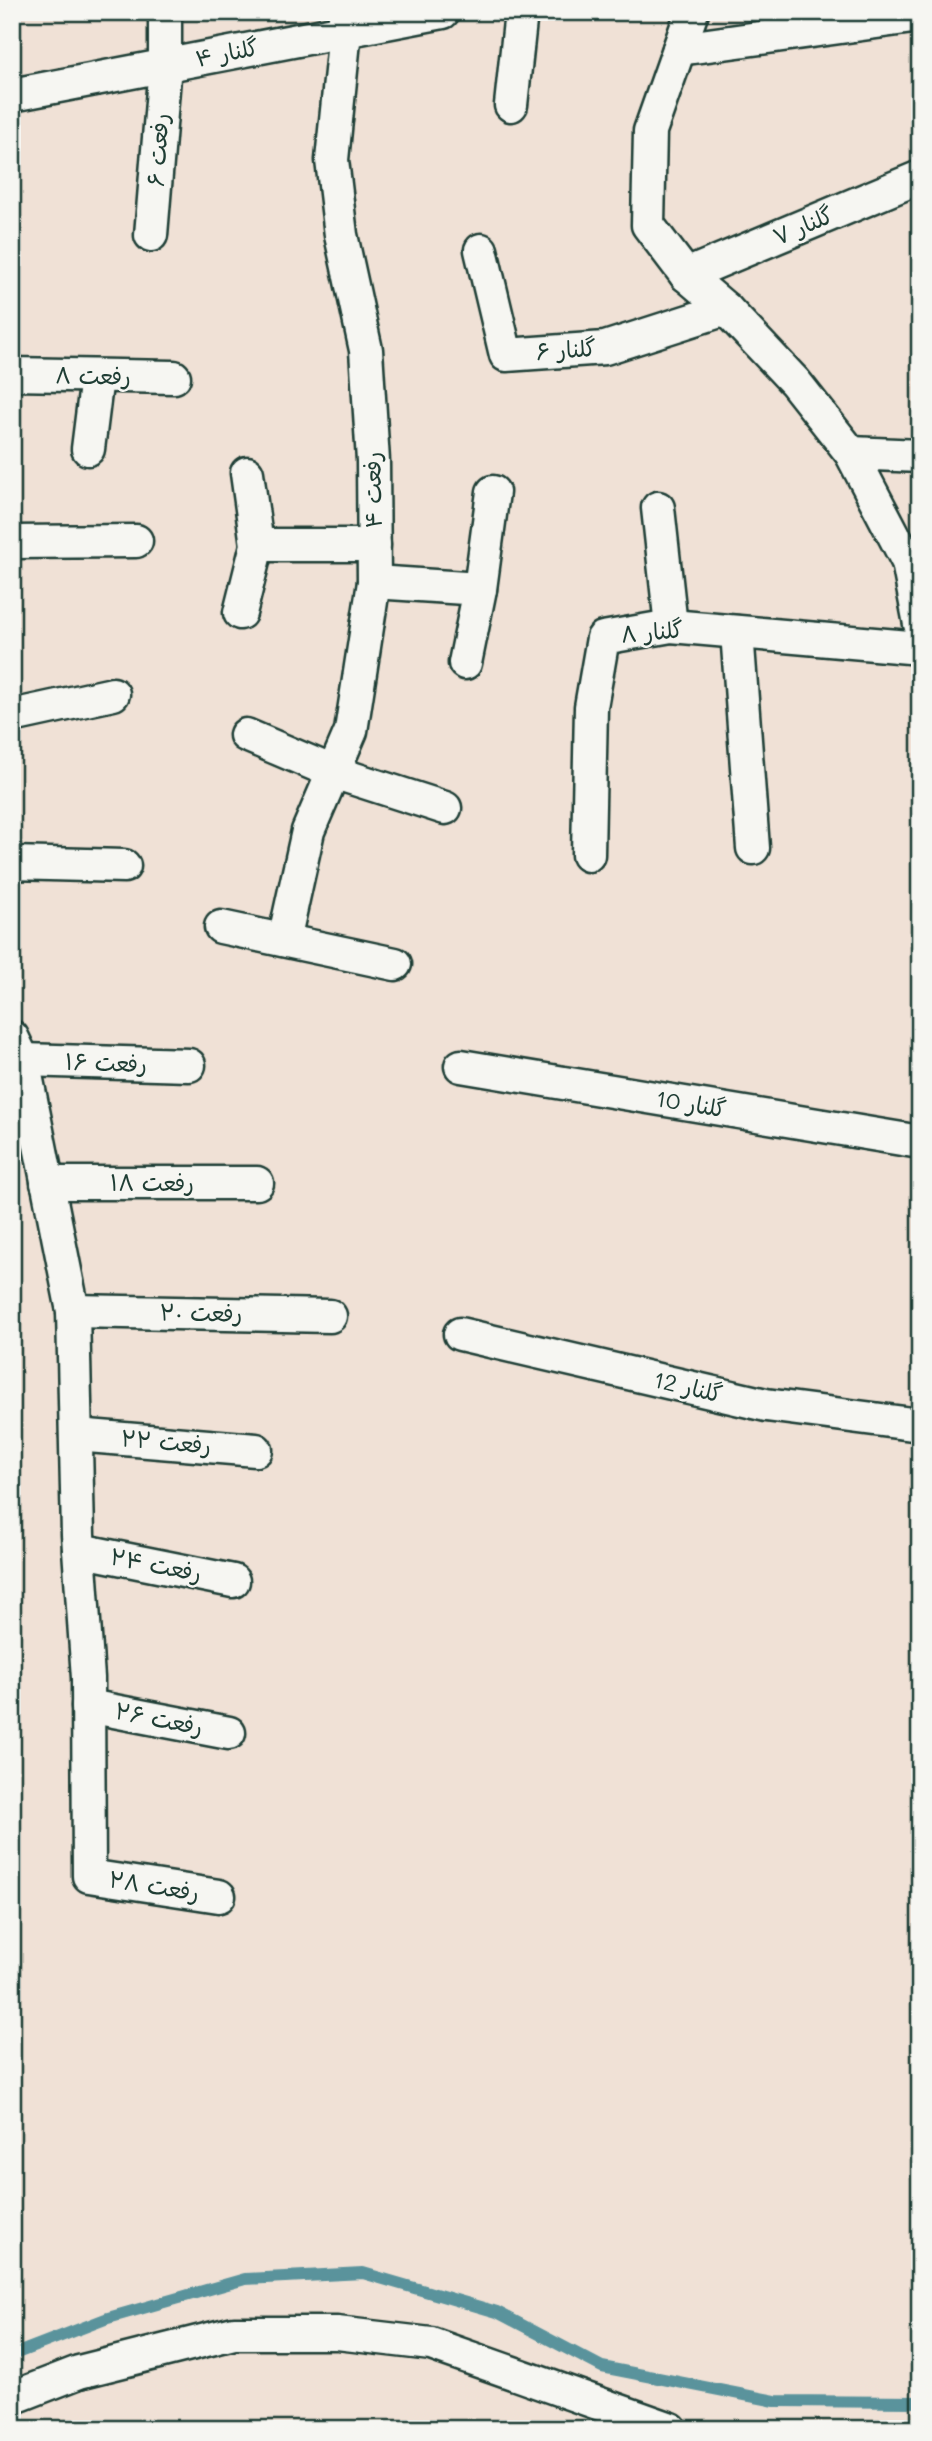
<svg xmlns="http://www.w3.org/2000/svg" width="932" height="2441" viewBox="0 0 932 2441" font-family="Mali,'Playpen Sans Arabic',sans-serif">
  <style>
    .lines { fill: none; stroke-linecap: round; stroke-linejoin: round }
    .stream { stroke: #5a939c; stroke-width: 12 }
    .street-casing { stroke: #1f3d34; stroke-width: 37 }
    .street { stroke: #f6f6f2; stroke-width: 32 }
    .labels { text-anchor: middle; stroke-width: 5; stroke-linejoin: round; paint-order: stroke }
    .street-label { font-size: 23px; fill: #1f3d34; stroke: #f6f6f2 }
  </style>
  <rect width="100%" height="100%" fill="#f0e1d6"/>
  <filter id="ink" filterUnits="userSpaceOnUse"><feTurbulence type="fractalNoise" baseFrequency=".0143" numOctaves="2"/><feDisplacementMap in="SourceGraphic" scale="14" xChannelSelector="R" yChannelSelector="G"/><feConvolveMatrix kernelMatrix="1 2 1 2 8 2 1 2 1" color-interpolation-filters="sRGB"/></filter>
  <g filter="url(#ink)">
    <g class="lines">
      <path class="stream" d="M 12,2355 L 108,2318 L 245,2279 L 363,2273 L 497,2312 L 602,2367 L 775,2401 L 920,2402"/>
      <defs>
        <g id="street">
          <path d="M 692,12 L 650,131 L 648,225 L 686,275 L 726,309 L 795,382 L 851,453 L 908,562 L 920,624"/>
          <path d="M 679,49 L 920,16"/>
          <path d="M 12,95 L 443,12"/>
          <path d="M 511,105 L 521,12"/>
          <path d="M 151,235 L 165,65 L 165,12"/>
          <path d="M 481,250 L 506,355 L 605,348 L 726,309"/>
          <path d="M 686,275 L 920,177"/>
          <path d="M 12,374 L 174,377"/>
          <path d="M 88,449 L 97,377"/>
          <path d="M 851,453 L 920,456"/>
          <path d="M 658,508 L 671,626"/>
          <path d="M 12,542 L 136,541"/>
          <path d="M 257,545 L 374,545"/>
          <path d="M 374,582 L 480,589"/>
          <path d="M 240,613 L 257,545 L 247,473"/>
          <path d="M 737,632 L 753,848"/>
          <path d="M 465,663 L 480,589 L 493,492"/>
          <path d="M 12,716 L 113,694"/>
          <path d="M 246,735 L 333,772 L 445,808"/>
          <path d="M 588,855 L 591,707 L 603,638 L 671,626 L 920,648"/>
          <path d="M 12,863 L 124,866"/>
          <path d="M 221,927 L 395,964"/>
          <path d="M 284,940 L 308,831 L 351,731 L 374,582 L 373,461 L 366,350 L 341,235 L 332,160 L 345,31 L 345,12"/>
          <path d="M 12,1037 L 23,1060 L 73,1311 L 78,1535 L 88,1678 L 89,1876 L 219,1896"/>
          <path d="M 23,1060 L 189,1065"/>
          <path d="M 461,1066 L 920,1142"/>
          <path d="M 47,1183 L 257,1183"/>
          <path d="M 73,1311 L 330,1316"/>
          <path d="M 460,1334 L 766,1405 L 920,1425"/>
          <path d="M 76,1435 L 256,1450"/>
          <path d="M 79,1550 L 233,1581"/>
          <path d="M 88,1706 L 229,1733"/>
          <path d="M 12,2398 L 79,2372 L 234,2333 L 337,2333 L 431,2344 L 671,2429"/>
        </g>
      </defs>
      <use href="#street" class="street-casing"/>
      <use href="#street" class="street"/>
    </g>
  </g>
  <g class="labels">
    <g class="street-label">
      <text transform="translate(227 53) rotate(-11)" y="8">گلنار ۴</text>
      <text transform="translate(158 150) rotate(-86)" y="8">رفعت ۶</text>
      <text transform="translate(803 226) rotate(-23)" y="8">گلنار ۷</text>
      <text transform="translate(566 350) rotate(-4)" y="8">گلنار ۶</text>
      <text transform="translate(93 376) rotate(1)" y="8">رفعت ۸</text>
      <text transform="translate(373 490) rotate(-91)" y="8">رفعت ۴</text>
      <text transform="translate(652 632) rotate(-5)" y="8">گلنار ۸</text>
      <text transform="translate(106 1063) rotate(2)" y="8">رفعت ۱۶</text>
      <text transform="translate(691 1104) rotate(9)" y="8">گلنار 10</text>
      <text x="152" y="1191">رفعت ۱۸</text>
      <text transform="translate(201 1313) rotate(1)" y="8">رفعت ۲۰</text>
      <text transform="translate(688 1387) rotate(13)" y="8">گلنار 12</text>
      <text transform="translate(166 1442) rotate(5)" y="8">رفعت ۲۲</text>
      <text transform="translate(156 1565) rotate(11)" y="8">رفعت ۲۴</text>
      <text transform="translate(159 1719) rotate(11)" y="8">رفعت ۲۶</text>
      <text transform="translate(154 1886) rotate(9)" y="8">رفعت ۲۸</text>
    </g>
  </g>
  <rect width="932" height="2441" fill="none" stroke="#f6f6f2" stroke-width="42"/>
  <rect x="21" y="21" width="890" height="2399" fill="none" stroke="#1f3d34" stroke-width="2.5" filter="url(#ink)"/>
</svg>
